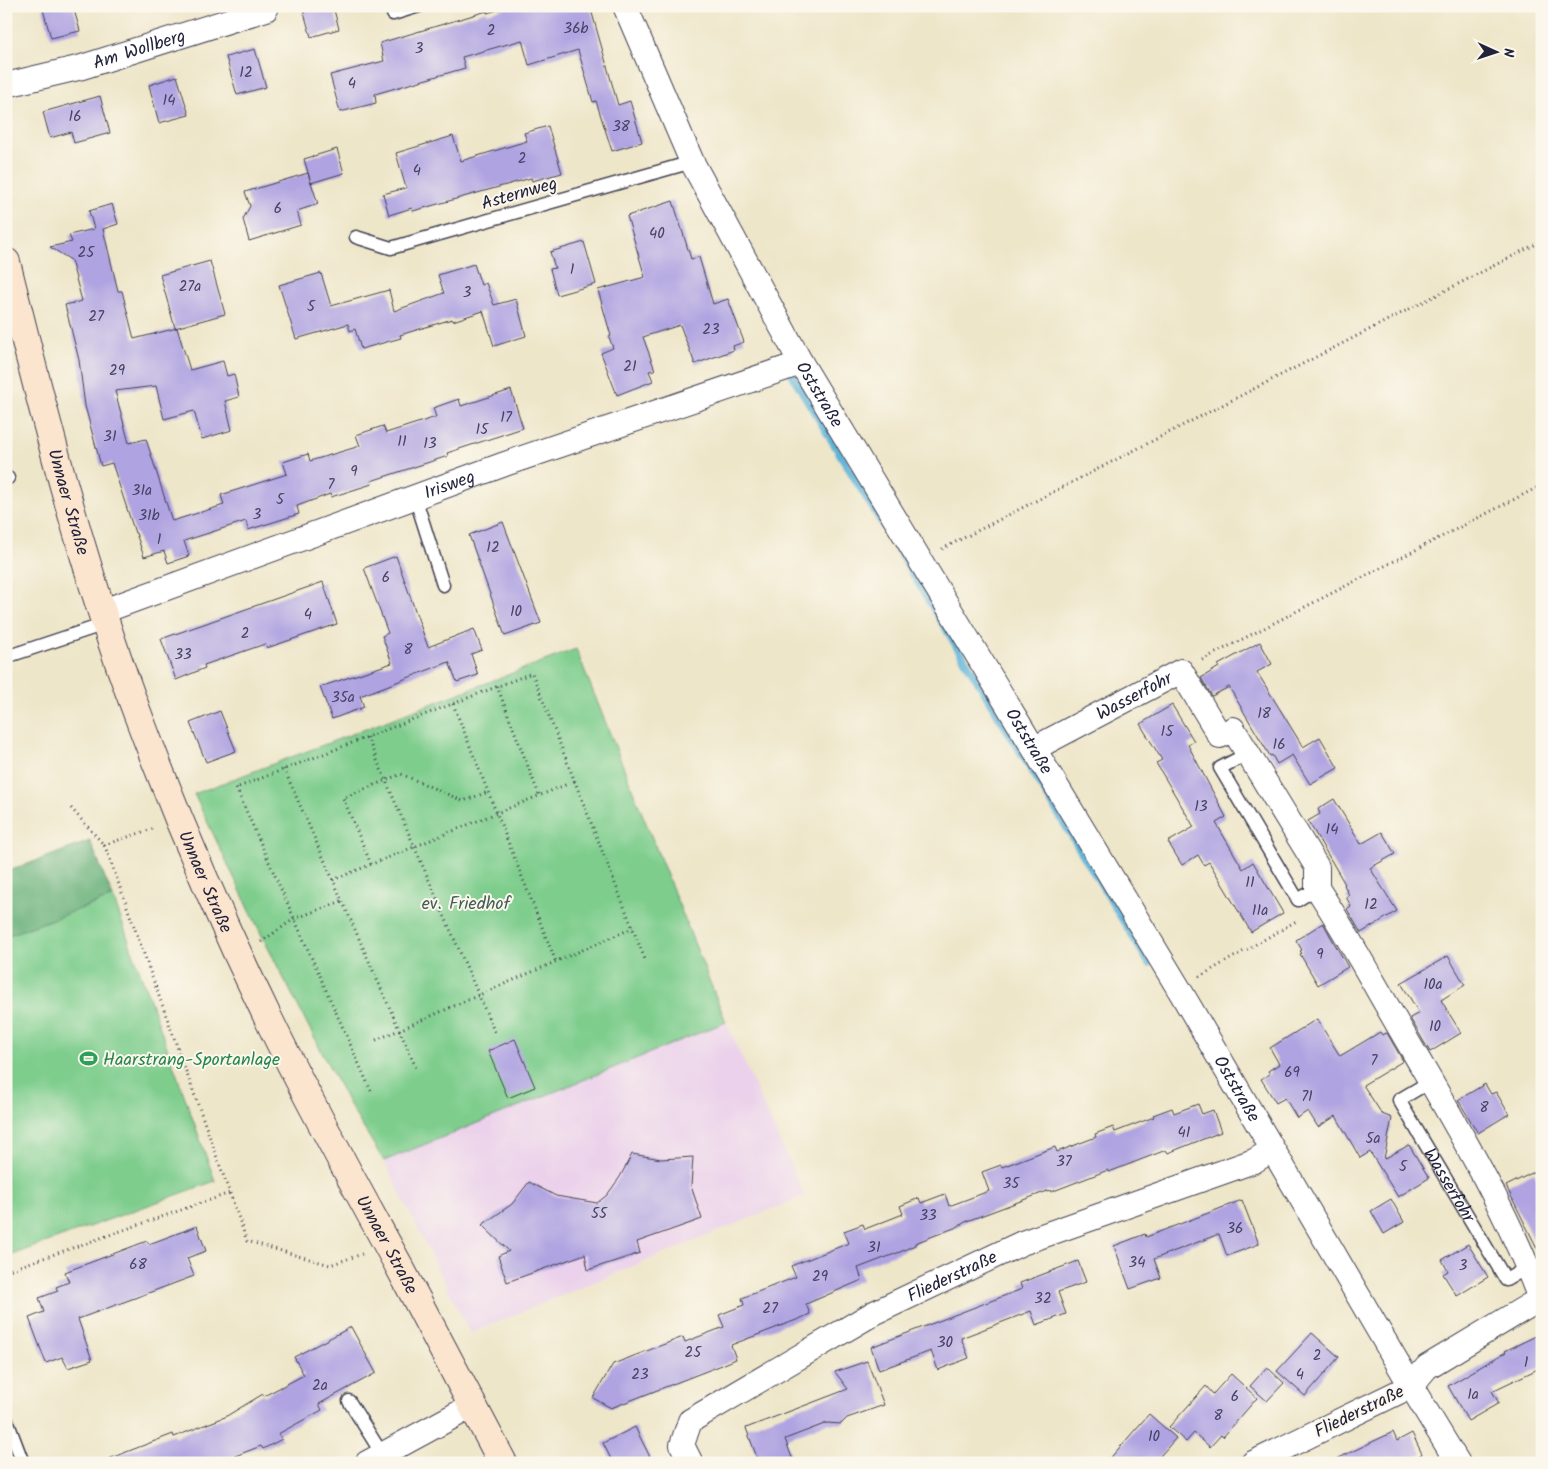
<svg xmlns="http://www.w3.org/2000/svg" width="1548" height="1469" viewBox="0 0 1548 1469" font-family="Kalam,sans-serif">
  <style>
    .built { fill: #ebd1eb }
    .green { fill: #7ecd8d; stroke: #507864 }
    .forest { fill: #66b078; stroke: #44695a }
    .lines { fill: none; stroke-linecap: round; stroke-linejoin: round }
    .stream { stroke: #5bb3d8; stroke-width: 8 }
    .building { fill: #afa3e1 }
    .service-casing { stroke: #413f50; stroke-width: 15 }
    .minor-casing { stroke: #413f50; stroke-width: 26 }
    .secondary-casing { stroke: #413f50; stroke-width: 30 }
    .path { stroke: #413f50; stroke-width: 3; stroke-dasharray: 1 4; stroke-linecap: butt }
    .service { stroke: #fff; stroke-width: 12 }
    .minor { stroke: #fff; stroke-width: 24 }
    .secondary { stroke: #fbe5cf; stroke-width: 28 }
    .labels { text-anchor: middle; stroke-width: 4; stroke-linejoin: round; paint-order: stroke }
    .number-label { font-size: 15px; fill: #454264 }
    .street-label { font-size: 18px; fill: #22223b; stroke: #fbf7ec }
    .park-label { font-size: 18px; fill: #425e58; stroke: #fbf7ec }
    .leisure-label { font-size: 18px; fill: #27864d; stroke: #fbf7ec; text-anchor: start }
  </style>
  <rect width="100%" height="100%" fill="#fbf7ec"/>
  <filter id="ink" filterUnits="userSpaceOnUse"><feTurbulence type="fractalNoise" baseFrequency=".02" numOctaves="2"/><feDisplacementMap in="SourceGraphic" scale="10" xChannelSelector="R" yChannelSelector="G"/><feConvolveMatrix kernelMatrix="1 2 1 2 8 2 1 2 1" color-interpolation-filters="sRGB"/></filter>
  <filter id="wash" filterUnits="userSpaceOnUse"><feTurbulence type="fractalNoise" baseFrequency=".0096" numOctaves="4" result="noise"/><feDisplacementMap in="SourceGraphic" scale="20" xChannelSelector="R" yChannelSelector="G"/><feGaussianBlur stdDeviation="1.12" result="paint"/><feColorMatrix in="noise" values="0 0 0 0 0 0 0 0 0 0 0 0 0 0 0 0 0 1.4 0 .05"/><feComposite in="paint" operator="in"/></filter>
  <g filter="url(#wash)">
    <rect width="100%" height="100%" fill="#eee6c9"/>
    <path class="built" d="M 726,1022 L 804,1196 L 470,1333 L 384,1161 Z"/>
    <g class="green">
      <path d="M 576,649 L 726,1022 L 384,1161 L 348,1103 L 264,940 L 194,794 Z"/>
      <path d="M 113,897 L 215,1181 L 6,1257 L 6,936 Z"/>
    </g>
    <path class="forest" d="M 90,841 L 113,897 L 6,936 L 6,872 Z"/>
    <g class="lines">
      <path class="stream" d="M 791,373 L 1149,963"/>
    </g>
    <g id="blocks">
      <g class="building">
        <path d="M 42,6 L 73,6 L 80,31 L 51,38 Z"/>
        <path d="M 302,6 L 333,6 L 339,29 L 311,37 Z"/>
        <path d="M 512,6 L 590,6 L 618,105 L 630,101 L 642,142 L 612,151 L 596,101 L 593,102 L 578,50 L 529,65 L 522,40 L 462,57 L 465,68 L 375,94 L 376,103 L 340,112 L 330,75 L 384,61 L 380,43 L 487,11 L 487,13 Z"/>
        <path d="M 255,49 L 266,87 L 237,95 L 226,57 Z"/>
        <path d="M 177,76 L 189,115 L 159,123 L 149,85 Z"/>
        <path d="M 100,96 L 110,133 L 74,143 L 71,132 L 50,138 L 43,112 Z"/>
        <path d="M 548,126 L 562,173 L 532,181 L 531,178 L 413,211 L 412,208 L 389,215 L 383,194 L 406,188 L 396,153 L 453,136 L 461,161 L 527,141 L 524,133 Z"/>
        <path d="M 337,149 L 344,173 L 311,183 L 304,159 Z"/>
        <path d="M 308,173 L 318,204 L 297,211 L 301,225 L 249,241 L 243,219 L 250,206 L 245,192 Z"/>
        <path d="M 673,201 L 691,259 L 699,257 L 713,304 L 728,299 L 744,342 L 733,346 L 734,350 L 695,364 L 680,325 L 643,337 L 655,370 L 649,371 L 653,381 L 617,395 L 601,353 L 613,348 L 609,337 L 611,336 L 598,290 L 645,277 L 627,216 Z"/>
        <path d="M 112,204 L 118,224 L 103,229 L 118,291 L 122,291 L 134,339 L 177,328 L 190,370 L 223,361 L 227,376 L 234,374 L 239,397 L 225,401 L 232,430 L 202,439 L 194,411 L 164,419 L 156,386 L 115,391 L 129,443 L 146,439 L 172,521 L 224,505 L 221,495 L 287,474 L 283,462 L 308,454 L 310,461 L 360,446 L 356,435 L 383,426 L 386,433 L 436,417 L 433,408 L 459,399 L 461,406 L 511,390 L 523,428 L 447,453 L 448,456 L 371,481 L 372,484 L 331,497 L 330,494 L 297,506 L 299,514 L 248,530 L 246,521 L 184,541 L 189,556 L 168,563 L 164,551 L 144,557 L 136,533 L 135,533 L 112,463 L 101,466 L 85,406 L 79,360 L 65,305 L 82,301 L 71,260 L 50,247 L 72,242 L 69,235 L 94,229 L 89,211 Z"/>
        <path d="M 584,242 L 596,284 L 557,295 L 550,269 L 555,268 L 550,252 Z"/>
        <path d="M 210,261 L 225,314 L 175,328 L 160,275 Z"/>
        <path d="M 474,264 L 481,285 L 486,283 L 494,305 L 516,299 L 526,336 L 494,346 L 483,311 L 453,321 L 452,319 L 400,335 L 401,338 L 361,349 L 355,329 L 350,331 L 348,324 L 296,339 L 279,285 L 321,273 L 331,306 L 389,290 L 394,311 L 444,293 L 438,275 Z"/>
        <path d="M 503,522 L 541,623 L 505,636 L 469,535 Z"/>
        <path d="M 396,556 L 428,647 L 474,629 L 482,650 L 471,654 L 478,675 L 457,682 L 449,662 L 360,696 L 364,707 L 332,719 L 320,687 L 392,663 L 382,636 L 388,633 L 364,568 Z"/>
        <path d="M 323,582 L 337,624 L 267,648 L 265,644 L 204,665 L 205,668 L 176,680 L 161,639 Z"/>
        <path d="M 1260,642 L 1272,664 L 1257,672 L 1303,747 L 1320,737 L 1338,768 L 1310,784 L 1292,755 L 1277,764 L 1272,755 L 1270,756 L 1229,687 L 1212,696 L 1201,678 L 1219,667 L 1218,665 Z"/>
        <path d="M 1172,705 L 1194,741 L 1188,745 L 1226,817 L 1216,823 L 1243,869 L 1253,862 L 1283,913 L 1251,932 L 1209,862 L 1204,865 L 1198,855 L 1182,865 L 1168,842 L 1194,827 L 1156,763 L 1162,760 L 1140,724 Z"/>
        <path d="M 220,711 L 236,751 L 206,762 L 190,723 Z"/>
        <path d="M 1334,799 L 1361,844 L 1382,832 L 1395,854 L 1370,868 L 1397,911 L 1361,933 L 1347,909 L 1351,906 L 1346,897 L 1349,895 L 1344,885 L 1345,884 L 1308,821 L 1320,814 L 1318,809 Z"/>
        <path d="M 1323,923 L 1348,967 L 1318,985 L 1300,954 L 1302,953 L 1300,951 L 1302,950 L 1296,940 Z"/>
        <path d="M 1448,956 L 1465,985 L 1441,1000 L 1461,1033 L 1430,1052 L 1410,1018 L 1419,1013 L 1401,983 Z"/>
        <path d="M 1317,1019 L 1340,1056 L 1380,1032 L 1382,1035 L 1387,1033 L 1403,1061 L 1363,1085 L 1382,1114 L 1392,1118 L 1384,1159 L 1409,1145 L 1429,1178 L 1398,1197 L 1370,1152 L 1360,1158 L 1336,1116 L 1318,1127 L 1308,1111 L 1297,1118 L 1285,1098 L 1276,1103 L 1261,1079 L 1270,1074 L 1268,1071 L 1279,1064 L 1270,1048 Z"/>
        <path d="M 515,1039 L 535,1087 L 508,1098 L 488,1051 Z"/>
        <path d="M 1485,1084 L 1491,1094 L 1496,1092 L 1509,1114 L 1478,1133 L 1458,1100 Z"/>
        <path d="M 1198,1104 L 1202,1114 L 1213,1110 L 1221,1132 L 1168,1153 L 1166,1150 L 1109,1172 L 1108,1170 L 1051,1192 L 1050,1190 L 967,1221 L 957,1227 L 915,1243 L 915,1245 L 900,1252 L 858,1268 L 862,1280 L 806,1304 L 810,1314 L 799,1319 L 731,1345 L 736,1359 L 722,1365 L 611,1408 L 593,1398 L 613,1364 L 683,1337 L 685,1342 L 724,1327 L 719,1315 L 744,1305 L 742,1298 L 796,1277 L 791,1266 L 849,1243 L 844,1231 L 863,1224 L 865,1229 L 903,1214 L 900,1206 L 919,1198 L 921,1203 L 945,1194 L 949,1206 L 989,1191 L 982,1172 L 1001,1165 L 1002,1167 L 1055,1147 L 1057,1152 L 1096,1137 L 1095,1134 L 1113,1127 L 1115,1132 L 1154,1117 L 1153,1115 L 1172,1108 L 1174,1113 Z"/>
        <path d="M 632,1154 L 661,1159 L 693,1157 L 691,1186 L 702,1219 L 637,1242 L 640,1253 L 588,1270 L 585,1254 L 507,1282 L 498,1256 L 509,1251 L 482,1225 L 512,1204 L 529,1182 L 556,1196 L 597,1203 L 607,1195 L 620,1177 Z"/>
        <path d="M 1534,1172 L 1542,1187 L 1542,1258 L 1506,1186 Z"/>
        <path d="M 1391,1199 L 1404,1222 L 1384,1234 L 1371,1211 Z"/>
        <path d="M 1242,1200 L 1259,1244 L 1227,1256 L 1219,1234 L 1154,1259 L 1161,1278 L 1130,1289 L 1114,1246 L 1145,1234 L 1146,1237 Z"/>
        <path d="M 197,1226 L 206,1251 L 187,1258 L 194,1276 L 78,1319 L 92,1360 L 68,1368 L 62,1357 L 46,1363 L 29,1318 L 44,1312 L 39,1298 L 58,1291 L 56,1287 L 69,1282 L 65,1272 L 147,1241 L 149,1244 Z"/>
        <path d="M 1468,1244 L 1488,1277 L 1457,1296 L 1443,1274 L 1448,1271 L 1442,1260 Z"/>
        <path d="M 1078,1261 L 1086,1282 L 1058,1292 L 1066,1314 L 1036,1325 L 1031,1311 L 961,1338 L 969,1358 L 938,1370 L 931,1351 L 879,1370 L 871,1347 L 1022,1289 L 1020,1283 Z"/>
        <path d="M 351,1327 L 376,1373 L 319,1404 L 322,1410 L 278,1434 L 282,1439 L 263,1449 L 261,1446 L 217,1463 L 103,1463 L 103,1461 L 173,1434 L 174,1437 L 225,1417 L 263,1394 L 264,1396 L 304,1375 L 294,1357 Z"/>
        <path d="M 1312,1333 L 1339,1357 L 1305,1396 L 1277,1371 Z"/>
        <path d="M 1542,1333 L 1542,1367 L 1492,1391 L 1499,1403 L 1468,1421 L 1448,1386 L 1506,1352 L 1505,1351 Z"/>
        <path d="M 867,1361 L 884,1405 L 847,1418 L 841,1424 L 827,1423 L 785,1439 L 794,1463 L 759,1463 L 746,1428 L 848,1389 L 835,1372 Z"/>
        <path d="M 1267,1367 L 1284,1383 L 1267,1401 L 1250,1386 Z"/>
        <path d="M 1231,1374 L 1257,1398 L 1223,1437 L 1221,1435 L 1210,1447 L 1194,1433 L 1186,1442 L 1169,1427 L 1206,1386 L 1213,1394 Z"/>
        <path d="M 1149,1414 L 1176,1438 L 1154,1463 L 1106,1463 Z"/>
        <path d="M 635,1427 L 653,1463 L 613,1463 L 603,1443 Z"/>
        <path d="M 1393,1432 L 1397,1441 L 1412,1433 L 1422,1454 L 1407,1463 L 1328,1463 Z"/>
      </g>
    </g>
  </g>
  <g filter="url(#ink)">
    <use href="#blocks" fill-opacity="0" stroke="#413f50" stroke-width="1"/>
    <g class="lines">
      <defs>
        <g id="service">
          <path d="M 393,14 L 419,6"/>
          <path d="M 356,237 L 391,248 L 692,162"/>
          <path d="M 6,479 L 8,478"/>
          <path d="M 415,497 L 443,585"/>
          <path d="M 6,657 L 105,624"/>
          <path d="M 1247,754 L 1220,768 L 1298,900 L 1317,888"/>
          <path id="s1" d="M 1431,1081 L 1399,1100 L 1506,1280 L 1528,1267"/>
          <path d="M 349,1401 L 382,1454"/>
          <path d="M 6,1418 L 23,1463"/>
        </g>
        <g id="minor">
          <path id="s2" d="M 625,6 L 692,162 L 801,363 L 1179,989 L 1411,1386 L 1458,1463"/>
          <path id="s3" d="M 6,85 L 82,67 L 266,9 L 266,6"/>
          <path id="s4" d="M 101,612 L 505,464 L 801,363"/>
          <path id="s5" d="M 1035,748 L 1181,671 L 1220,736 L 1233,729 L 1317,867 L 1317,888 C 1351,940 1380,995 1412,1049 C 1459,1130 1508,1212 1540,1299 L 1427,1367 L 1411,1386 L 1253,1463"/>
          <path d="M 367,1463 L 472,1406"/>
          <path id="s6" d="M 691,1463 L 682,1445 L 690,1421 L 874,1313 L 1022,1243 L 1254,1161 L 1272,1150"/>
        </g>
        <g id="secondary">
          <path id="s7" d="M 6,262 C 44,415 82,567 138,715 C 177,819 221,922 270,1022 C 310,1105 355,1185 399,1266 C 434,1331 468,1397 503,1463"/>
        </g>
      </defs>
      <use href="#service" class="service-casing"/>
      <use href="#minor" class="minor-casing"/>
      <use href="#secondary" class="secondary-casing"/>
      <g class="path">
        <path d="M 942,549 L 1542,241"/>
        <path d="M 1202,660 L 1542,485"/>
        <path d="M 497,686 L 539,795"/>
        <path d="M 453,704 L 556,962"/>
        <path d="M 367,737 L 495,1033"/>
        <path d="M 284,769 L 417,1070"/>
        <path d="M 71,808 L 104,845 L 108,854 L 247,1241 L 330,1265 L 362,1254"/>
        <path d="M 104,845 L 155,828"/>
        <path d="M 371,864 L 343,798 L 401,774 L 463,801 L 488,792"/>
        <path d="M 333,880 L 575,781"/>
        <path d="M 261,942 L 294,919 L 342,901"/>
        <path d="M 1199,977 L 1298,920"/>
        <path d="M 376,1040 L 633,928"/>
        <path d="M 371,1091 L 236,788 L 532,673 L 646,962"/>
        <path d="M 6,1271 L 230,1193"/>
      </g>
      <use href="#service" class="service"/>
      <use href="#minor" class="minor"/>
      <use href="#secondary" class="secondary"/>
    </g>
  </g>
  <defs>
    <symbol id="stadium-bare" viewBox="-9 -9 18 18"><path d="M0-5a6.5 5 0 1 0 0 10a6.5 5 0 1 0 0-10ZM-3.5-1.8h7v3.6h-7Z" fill="#2e9e5b" stroke="#fbf7ec" stroke-width="2.5" paint-order="stroke"/></symbol>
  </defs>
  <g fill-rule="evenodd">
    <use href="#stadium-bare" x="76" y="1046" width="25" height="25"/>
  </g>
  <g class="labels">
    <g class="number-label">
      <text x="576" y="33">36b</text>
      <text x="491" y="35">2</text>
      <text x="419" y="53">3</text>
      <text x="246" y="77">12</text>
      <text x="352" y="88">4</text>
      <text x="169" y="105">14</text>
      <text x="75" y="121">16</text>
      <text x="621" y="131">38</text>
      <text x="522" y="163">2</text>
      <text x="417" y="175">4</text>
      <text x="278" y="213">6</text>
      <text x="657" y="238">40</text>
      <text x="86" y="257">25</text>
      <text x="572" y="274">1</text>
      <text x="190" y="291">27a</text>
      <text x="467" y="297">3</text>
      <text x="311" y="311">5</text>
      <text x="96" y="321">27</text>
      <text x="711" y="334">23</text>
      <text x="630" y="371">21</text>
      <text x="117" y="375">29</text>
      <text x="506" y="422">17</text>
      <text x="482" y="434">15</text>
      <text x="110" y="441">31</text>
      <text x="402" y="446">11</text>
      <text x="430" y="448">13</text>
      <text x="354" y="476">9</text>
      <text x="331" y="489">7</text>
      <text x="142" y="495">31a</text>
      <text x="280" y="504">5</text>
      <text x="257" y="519">3</text>
      <text x="149" y="520">31b</text>
      <text x="159" y="544">1</text>
      <text x="493" y="552">12</text>
      <text x="386" y="582">6</text>
      <text x="516" y="616">10</text>
      <text x="308" y="619">4</text>
      <text x="245" y="638">2</text>
      <text x="408" y="654">8</text>
      <text x="183" y="659">33</text>
      <text x="343" y="702">35a</text>
      <text x="1264" y="718">18</text>
      <text x="1167" y="736">15</text>
      <text x="1279" y="749">16</text>
      <text x="1201" y="811">13</text>
      <text x="1332" y="834">14</text>
      <text x="1250" y="887">11</text>
      <text x="1371" y="909">12</text>
      <text x="1260" y="915">11a</text>
      <text x="1320" y="959">9</text>
      <text x="1433" y="989">10a</text>
      <text x="1435" y="1031">10</text>
      <text x="1374" y="1065">7</text>
      <text x="1292" y="1077">69</text>
      <text x="1307" y="1101">71</text>
      <text x="1484" y="1112">8</text>
      <text x="1184" y="1137">41</text>
      <text x="1373" y="1143">5a</text>
      <text x="1064" y="1166">37</text>
      <text x="1403" y="1171">5</text>
      <text x="1011" y="1188">35</text>
      <text x="599" y="1218">55</text>
      <text x="928" y="1220">33</text>
      <text x="1235" y="1233">36</text>
      <text x="874" y="1252">31</text>
      <text x="1137" y="1267">34</text>
      <text x="138" y="1269">68</text>
      <text x="1463" y="1270">3</text>
      <text x="820" y="1281">29</text>
      <text x="1043" y="1303">32</text>
      <text x="770" y="1313">27</text>
      <text x="945" y="1347">30</text>
      <text x="693" y="1357">25</text>
      <text x="1317" y="1360">2</text>
      <text x="1526" y="1367">1</text>
      <text x="640" y="1379">23</text>
      <text x="1300" y="1379">4</text>
      <text x="320" y="1390">2a</text>
      <text x="1473" y="1399">1a</text>
      <text x="1235" y="1401">6</text>
      <text x="1218" y="1420">8</text>
      <text x="1154" y="1441">10</text>
    </g>
    <g class="street-label">
      <text dy="6" stroke="none"><textPath href="#s3" startOffset="138">Am Wollberg</textPath></text>
      <text transform="translate(519 193) rotate(-16)" y="6">Asternweg</text>
      <text dy="6" stroke="none"><textPath href="#s2" startOffset="435">Oststraße</textPath></text>
      <text dy="6" stroke="none"><textPath href="#s4" startOffset="371">Irisweg</textPath></text>
      <text dy="6" stroke="none"><textPath href="#s7" startOffset="248">Unnaer Straße</textPath></text>
      <text dy="6" stroke="none"><textPath href="#s5" startOffset="112">Wasserfohr</textPath></text>
      <text dy="6" stroke="none"><textPath href="#s2" startOffset="840">Oststraße</textPath></text>
      <text dy="6" stroke="none"><textPath href="#s7" startOffset="652">Unnaer Straße</textPath></text>
      <text dy="6" stroke="none"><textPath href="#s2" startOffset="1245">Oststraße</textPath></text>
      <text dy="6" stroke="none"><textPath href="#s1" startOffset="136">Wasserfohr</textPath></text>
      <text dy="6" stroke="none"><textPath href="#s7" startOffset="1058">Unnaer Straße</textPath></text>
      <text dy="6" stroke="none"><textPath href="#s6" startOffset="345">Fliederstraße</textPath></text>
      <text transform="translate(1359 1411) rotate(-26)" y="6">Fliederstraße</text>
    </g>
    <g class="park-label">
      <text x="466" y="909">ev. Friedhof</text>
    </g>
    <g class="leisure-label">
      <text x="103" y="1065">Haarstrang-Sportanlage</text>
    </g>
  </g>
  <rect width="1548" height="1469" fill="none" stroke="#fbf7ec" stroke-width="25"/>
  <g transform="translate(1496 52) rotate(93)" stroke="#fbf7ec" stroke-width="4" paint-order="stroke">
  <path d="M0-4L9 19L0 12L-9 19Z" fill="#22223b"/>
  <text y="-8" font-size="14" font-weight="bold" text-anchor="middle" fill="#22223b">N</text>
  </g>
</svg>
